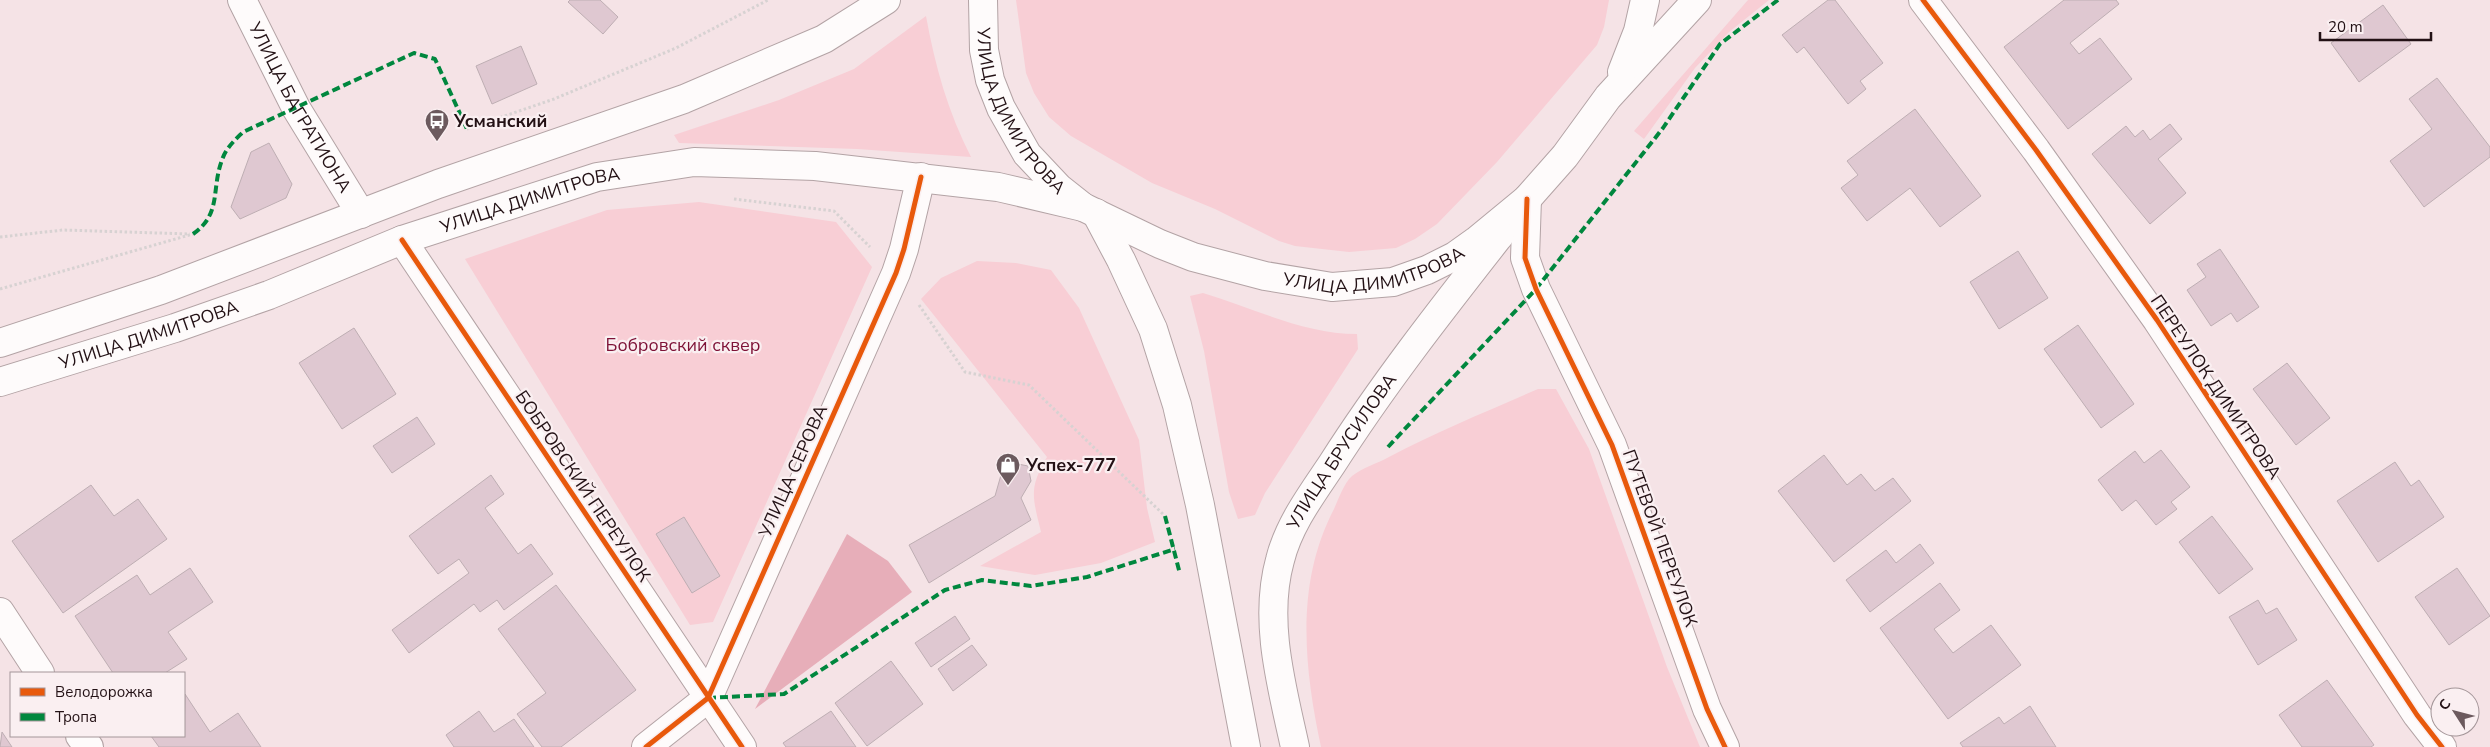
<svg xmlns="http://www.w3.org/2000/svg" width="2490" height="747" viewBox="0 0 2490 747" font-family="'Nunito Sans',sans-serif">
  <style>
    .green { fill: #f8ced5 }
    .forest { fill: #e7aeb9 }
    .building { fill: #dfc8d1; stroke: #beaeb3 }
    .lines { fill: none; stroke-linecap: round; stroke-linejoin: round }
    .minor-casing { stroke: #b3a3a5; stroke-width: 30 }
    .secondary-casing { stroke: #b3a3a5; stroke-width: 30 }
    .primary-casing { stroke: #b3a3a5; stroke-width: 30 }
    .path { stroke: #d7d2d2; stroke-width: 3; stroke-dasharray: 2.5 2.5; stroke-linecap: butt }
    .minor { stroke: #fefbfb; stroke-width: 28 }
    .secondary { stroke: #fefbfb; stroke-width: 28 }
    .primary { stroke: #fefbfb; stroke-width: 28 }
    .quiet { stroke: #00873e; stroke-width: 4; stroke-dasharray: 8 4; stroke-linecap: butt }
    .cycleway-casing { stroke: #faeff1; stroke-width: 8 }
    .cycleway { stroke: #e8590c; stroke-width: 5 }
    .labels { text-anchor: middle; stroke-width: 4.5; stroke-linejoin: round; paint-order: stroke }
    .street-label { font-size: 18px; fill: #231115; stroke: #faeff1 }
    .poi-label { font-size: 18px; font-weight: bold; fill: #231115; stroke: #faeff1; text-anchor: start }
    .park-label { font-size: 18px; fill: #7e1237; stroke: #faeff1 }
  </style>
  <rect width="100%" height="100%" fill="#f5e3e6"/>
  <g class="green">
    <path d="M 1016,0 L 1609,0 L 1604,27 L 1597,45 L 1497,162 L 1437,224 L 1415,239 L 1396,248 L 1349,252 L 1295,246 L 1279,241 L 1215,209 L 1152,183 L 1071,136 L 1049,117 L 1034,93 L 1026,73 Z"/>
    <path d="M 1748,0 L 1769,0 L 1729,32 L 1695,68 L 1644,139 L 1634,131 Z"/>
    <path d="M 926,16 C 935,66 948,112 971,157 L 857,149 L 679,143 L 674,135 L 779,100 L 854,69 Z"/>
    <path d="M 699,202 L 836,222 L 872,267 L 713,622 L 690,625 L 465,259 L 607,210 Z"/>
    <path d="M 977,261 L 1016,263 L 1051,270 L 1079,308 L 1139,440 L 1147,508 L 1155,542 L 1101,563 L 1035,575 L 980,566 L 1041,532 C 1033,498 1028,489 1047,457 L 921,299 L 941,278 Z"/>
    <path d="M 1203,293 C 1253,308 1304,334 1357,334 L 1358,349 L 1265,493 L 1255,515 L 1238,519 L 1229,492 L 1204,351 L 1190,296 Z"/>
    <path d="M 1538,389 L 1556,389 L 1589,449 L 1667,667 L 1700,747 L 1321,747 C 1304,667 1295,584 1334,509 C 1338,500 1344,483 1352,476 C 1362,468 1378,463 1389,457 C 1438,431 1488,411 1538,389 Z"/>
  </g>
  <path class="forest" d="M 847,534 L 888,561 L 912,592 L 755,709 Z"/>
  <g class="building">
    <path d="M 570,0 L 600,0 L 618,17 L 603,34 L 568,2 Z"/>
    <path d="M 1828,0 L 1835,0 L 1883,63 L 1860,81 L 1866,89 L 1848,104 L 1804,47 L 1797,53 L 1782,35 Z"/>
    <path d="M 2064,0 L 2116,0 L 2119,4 L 2070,43 L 2079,54 L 2100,38 L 2132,79 L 2068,129 L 2004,47 Z"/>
    <path d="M 2383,5 L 2411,44 L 2359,82 L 2331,43 Z"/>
    <path d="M 521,46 L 537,84 L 492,104 L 476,66 Z"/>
    <path d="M 2437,78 L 2490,147 L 2490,157 L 2424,207 L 2390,161 L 2432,129 L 2409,99 Z"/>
    <path d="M 1915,109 L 1981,196 L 1940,227 L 1910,188 L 1867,221 L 1841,188 L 1858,175 L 1847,161 Z"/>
    <path d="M 2170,124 L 2182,139 L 2158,159 L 2186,193 L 2150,224 L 2092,154 L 2126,126 L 2135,137 L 2143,130 L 2150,140 Z"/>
    <path d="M 269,143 L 292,184 L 286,198 L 240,219 L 231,207 L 251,152 Z"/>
    <path d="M 2220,249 L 2259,307 L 2237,322 L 2231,313 L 2211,326 L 2187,290 L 2206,277 L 2197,264 Z"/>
    <path d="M 2018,251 L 2048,298 L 1999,329 L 1970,282 Z"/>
    <path d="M 2078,325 L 2134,404 L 2101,428 L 2044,349 Z"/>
    <path d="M 354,328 L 396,394 L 342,429 L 299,363 Z"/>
    <path d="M 2287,363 L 2330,418 L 2296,445 L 2253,389 Z"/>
    <path d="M 417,417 L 435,444 L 392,473 L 373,446 Z"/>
    <path d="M 2161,450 L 2190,487 L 2171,502 L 2177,509 L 2156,525 L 2136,500 L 2122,511 L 2098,480 L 2135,451 L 2144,463 Z"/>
    <path d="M 1824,455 L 1847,485 L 1861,474 L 1875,491 L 1893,478 L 1911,501 L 1834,562 L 1778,491 Z"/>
    <path d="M 2395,462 L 2411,486 L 2419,480 L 2444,517 L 2378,562 L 2337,501 Z"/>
    <path d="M 1013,463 L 1028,466 L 1031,481 L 1021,498 L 1031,520 L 929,583 L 909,545 L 995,496 L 1001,475 Z"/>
    <path d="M 491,475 L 504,494 L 485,508 L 518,554 L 531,544 L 553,574 L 504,610 L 497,600 L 480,612 L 474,604 L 409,653 L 392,630 L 469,573 L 459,559 L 438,574 L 409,536 Z"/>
    <path d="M 91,485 L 114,516 L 138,499 L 167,539 L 63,613 L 12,541 Z"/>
    <path d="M 2212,516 L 2253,569 L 2219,594 L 2179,542 Z"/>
    <path d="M 684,517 L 720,576 L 692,593 L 656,534 Z"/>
    <path d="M 1920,544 L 1934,563 L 1870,612 L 1846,580 L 1886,550 L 1896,563 Z"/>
    <path d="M 190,568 L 213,602 L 168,632 L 187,659 L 165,673 L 113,673 L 75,616 L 137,575 L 150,595 Z"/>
    <path d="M 2457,568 L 2490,616 L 2449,645 L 2415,597 Z"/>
    <path d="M 1940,583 L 1960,610 L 1934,629 L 1953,653 L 1991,625 L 2021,665 L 1948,719 L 1880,628 Z"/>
    <path d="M 556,585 L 636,690 L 561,747 L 542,747 L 517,714 L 546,693 L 498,629 Z"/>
    <path d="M 2258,600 L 2266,614 L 2277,608 L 2297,640 L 2258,665 L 2229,617 Z"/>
    <path d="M 955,616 L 970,639 L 931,667 L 915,643 Z"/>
    <path d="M 972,645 L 987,665 L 953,691 L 938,669 Z"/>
    <path d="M 891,661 L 923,704 L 867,746 L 835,703 Z"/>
    <path d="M 2327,680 L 2374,745 L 2371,747 L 2302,747 L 2279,715 Z"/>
    <path d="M 185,694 L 210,732 L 238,713 L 261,747 L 159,747 L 151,736 L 184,736 Z"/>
    <path d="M 2030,706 L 2056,747 L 1963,747 L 1960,743 L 1999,717 L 2004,724 Z"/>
    <path d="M 479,711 L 494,732 L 514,719 L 534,747 L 454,747 L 446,735 Z"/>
    <path d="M 831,711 L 856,747 L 786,747 L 783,743 Z"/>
    <path d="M 2,732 L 12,747 L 0,747 Z"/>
  </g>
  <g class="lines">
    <defs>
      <g id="minor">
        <path id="s1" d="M 242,0 L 296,108 L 361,214"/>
        <path d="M 1923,0 L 2036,150 L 2157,320 L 2417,715 L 2442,747"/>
        <path d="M 1527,199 L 1525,258 L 1536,289 L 1612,445 L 1707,709 L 1725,747"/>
        <path d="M 402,240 L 742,747"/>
        <path d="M 0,612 L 40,673"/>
        <path d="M 80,736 L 89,747"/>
        <path d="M 646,747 L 708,698 L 896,273 L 904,249 L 921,177"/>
      </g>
      <g id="secondary">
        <path d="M 0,343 L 161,290 L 438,184 L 684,99 L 824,39 L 886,0"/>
        <path id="s2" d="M 0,382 L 175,328 L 269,295 L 402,240 L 597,177 L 694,162 L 815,166 L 998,187 L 1083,207"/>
      </g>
      <g id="primary">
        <path id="s3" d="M 983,0 L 984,50 L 990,80 L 1001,108 L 1027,154 L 1059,188 L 1083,207 L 1160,244 L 1193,257 L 1265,276 L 1332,287 L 1393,282 L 1427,270 L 1455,256 L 1476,241 L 1527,199 L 1565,156 L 1608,97 L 1697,0"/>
        <path d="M 1622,72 L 1638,31 L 1645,0"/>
        <path d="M 1096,213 L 1121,260 L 1153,329 L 1177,405 L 1200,505 L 1246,747"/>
        <path id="s4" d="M 1295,747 C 1282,687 1263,621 1280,560 C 1289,524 1312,494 1332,464 C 1383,384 1442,309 1500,235"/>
      </g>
    </defs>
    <use href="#minor" class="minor-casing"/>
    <use href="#secondary" class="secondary-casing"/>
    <use href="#primary" class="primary-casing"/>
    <g class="path">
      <path d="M 467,129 L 554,99 L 676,48 L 768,0"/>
      <path d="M 734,199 L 834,211 L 870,247"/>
      <path d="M 0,237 L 63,230 L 190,234"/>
      <path d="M 0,289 L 193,234"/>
      <path d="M 919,305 L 965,372 L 1029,385 L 1165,516"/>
    </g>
    <use href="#minor" class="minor"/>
    <use href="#secondary" class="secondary"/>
    <use href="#primary" class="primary"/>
    <g class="quiet">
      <path d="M 193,234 C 222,214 211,189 222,160 C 226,148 234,141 243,132 L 414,53 L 435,59 L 467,129"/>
      <path d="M 1388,447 L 1536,289 L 1663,128 L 1720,44 L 1778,0"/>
      <path d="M 1165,516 L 1180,574"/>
      <path d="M 708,698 L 784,694 L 945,590 L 982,580 L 1031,586 L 1087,577 L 1175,549"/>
    </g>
    <defs>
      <g id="cycleway">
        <path d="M 1923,0 L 2036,150 L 2157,320 L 2417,715 L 2442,747"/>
        <path d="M 1527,199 L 1525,258 L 1536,289 L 1612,445 L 1707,709 L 1725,747"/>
        <path d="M 402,240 L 742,747"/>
        <path d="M 646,747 L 708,698 L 896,273 L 904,249 L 921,177"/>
      </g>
    </defs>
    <use href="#cycleway" class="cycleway-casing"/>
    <use href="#cycleway" class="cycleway"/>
  </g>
  <defs>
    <symbol id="bus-pin" viewBox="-11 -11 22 30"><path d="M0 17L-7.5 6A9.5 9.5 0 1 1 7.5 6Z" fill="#6c5a5e" stroke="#faeff1"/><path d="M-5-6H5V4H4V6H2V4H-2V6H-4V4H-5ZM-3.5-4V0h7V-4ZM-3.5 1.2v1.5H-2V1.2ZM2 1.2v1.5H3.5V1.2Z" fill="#fff"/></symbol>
    <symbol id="shop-pin" viewBox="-11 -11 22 30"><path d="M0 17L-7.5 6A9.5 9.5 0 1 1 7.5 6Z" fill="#6c5a5e" stroke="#faeff1"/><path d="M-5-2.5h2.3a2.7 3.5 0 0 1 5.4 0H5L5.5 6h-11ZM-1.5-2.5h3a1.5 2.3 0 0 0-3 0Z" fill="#fff"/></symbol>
  </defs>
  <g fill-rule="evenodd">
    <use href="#bus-pin" x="423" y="107" width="28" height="38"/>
    <use href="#shop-pin" x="994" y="451" width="28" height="38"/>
  </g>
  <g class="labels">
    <g class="street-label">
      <text dy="6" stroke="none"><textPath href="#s1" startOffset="122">УЛИЦА БАГРАТИОНА</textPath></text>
      <text dy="6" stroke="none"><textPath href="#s3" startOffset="121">УЛИЦА ДИМИТРОВА</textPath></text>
      <text dy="6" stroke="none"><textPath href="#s2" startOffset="561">УЛИЦА ДИМИТРОВА</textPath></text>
      <text dy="6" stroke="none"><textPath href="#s3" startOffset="548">УЛИЦА ДИМИТРОВА</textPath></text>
      <text dy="6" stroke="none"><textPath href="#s2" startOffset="156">УЛИЦА ДИМИТРОВА</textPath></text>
      <text transform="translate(2216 387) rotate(56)" y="6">ПЕРЕУЛОК ДИМИТРОВА</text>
      <text dy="6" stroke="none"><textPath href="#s4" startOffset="315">УЛИЦА БРУСИЛОВА</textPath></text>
      <text transform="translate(793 471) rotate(-66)" y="6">УЛИЦА СЕРОВА</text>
      <text transform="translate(583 486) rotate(56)" y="6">БОБРОВСКИЙ ПЕРЕУЛОК</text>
      <text transform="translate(1660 538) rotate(70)" y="6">ПУТЕВОЙ ПЕРЕУЛОК</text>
    </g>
    <g class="poi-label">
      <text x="454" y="127">Усманский</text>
      <text x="1026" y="471">Успех-777</text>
    </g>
    <g class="park-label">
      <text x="683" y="351">Бобровский сквер</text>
    </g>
  </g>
  <rect x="10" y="672" width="175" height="65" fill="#faeff1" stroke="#a49699"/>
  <rect x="20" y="688" width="25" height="8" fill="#e8590c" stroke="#a49699"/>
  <text x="55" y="697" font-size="15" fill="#231115">Велодорожка</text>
  <rect x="20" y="713" width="25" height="8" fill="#00873e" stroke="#a49699"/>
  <text x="55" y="722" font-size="15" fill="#231115">Тропа</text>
  <g transform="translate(2455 712) rotate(306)"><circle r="24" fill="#faeff1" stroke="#a49699"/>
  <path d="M0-4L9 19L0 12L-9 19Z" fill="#6c5a5e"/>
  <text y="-8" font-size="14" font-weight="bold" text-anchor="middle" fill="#231115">С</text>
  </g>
  <path d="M2320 32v8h111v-8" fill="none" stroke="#231115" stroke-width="2.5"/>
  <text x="2328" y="32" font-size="15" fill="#231115" stroke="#faeff1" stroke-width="4" paint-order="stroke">20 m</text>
</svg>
